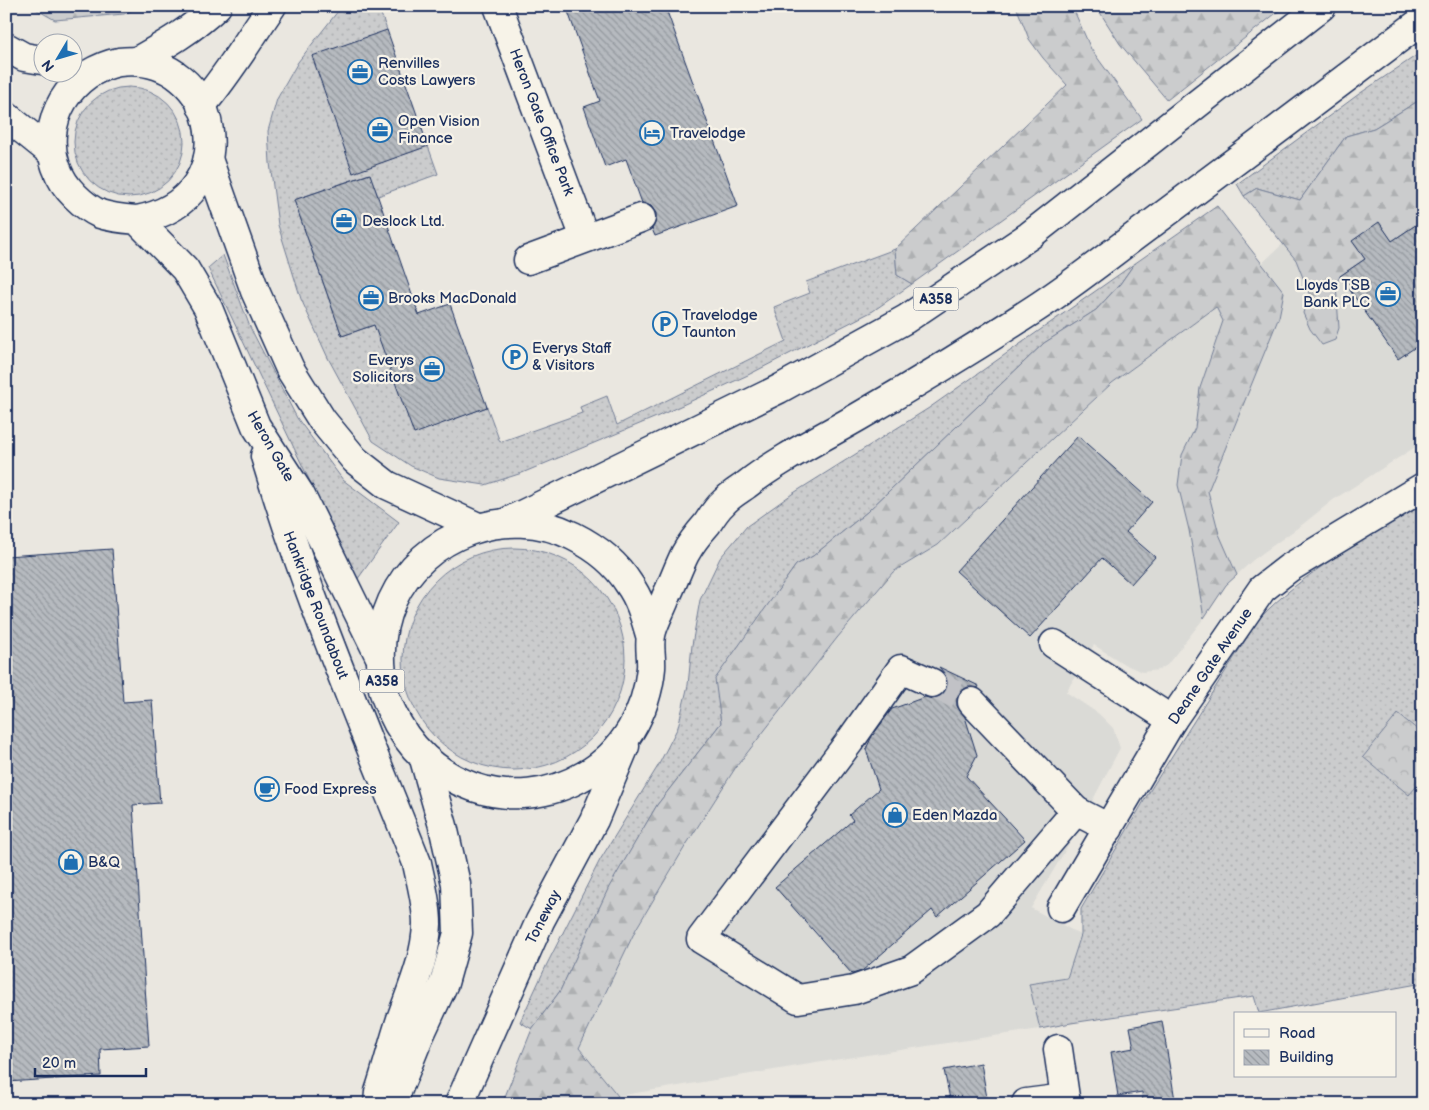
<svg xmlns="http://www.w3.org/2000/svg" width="1429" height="1110" viewBox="0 0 1429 1110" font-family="'Balsamiq Sans',sans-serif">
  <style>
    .built { fill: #dadad6 }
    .grass { fill: url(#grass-dots); stroke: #737e96 }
    .forest { fill: url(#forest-firs); stroke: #737e96 }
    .park { fill: url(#park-crowns); stroke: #737e96 }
    .building { fill: url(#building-back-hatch); stroke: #1b2f5e }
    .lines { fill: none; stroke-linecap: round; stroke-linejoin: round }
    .minor-tunnel { stroke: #c1c2c6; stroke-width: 28; stroke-dasharray: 28 14; stroke-linecap: butt }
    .minor-casing { stroke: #1b2f5e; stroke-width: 31 }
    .major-casing { stroke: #1b2f5e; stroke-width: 31 }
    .minor { stroke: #f7f3e8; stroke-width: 28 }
    .major { stroke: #f7f3e8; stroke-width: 28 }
    .labels { text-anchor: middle; stroke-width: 4.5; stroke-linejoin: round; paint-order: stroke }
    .shield { fill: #f7f3e8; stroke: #5d6a87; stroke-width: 1 }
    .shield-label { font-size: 14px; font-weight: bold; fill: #1b2f5e }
    .poi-label { font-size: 15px; fill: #1b2f5e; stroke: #f7f3e8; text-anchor: start }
    .street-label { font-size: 15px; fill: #1b2f5e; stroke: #f7f3e8 }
  </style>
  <defs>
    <pattern id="grass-dots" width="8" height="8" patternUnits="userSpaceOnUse" patternTransform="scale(1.25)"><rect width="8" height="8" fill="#cbcccd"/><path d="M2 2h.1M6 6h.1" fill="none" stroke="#aeb0b2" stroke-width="1.8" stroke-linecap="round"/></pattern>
    <pattern id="forest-firs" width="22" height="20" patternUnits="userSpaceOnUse" patternTransform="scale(1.25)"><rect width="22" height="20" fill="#cbcccd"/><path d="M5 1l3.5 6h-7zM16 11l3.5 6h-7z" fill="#aeb0b2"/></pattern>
    <pattern id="park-crowns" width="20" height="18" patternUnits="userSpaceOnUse" patternTransform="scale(1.25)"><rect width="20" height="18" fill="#cbcccd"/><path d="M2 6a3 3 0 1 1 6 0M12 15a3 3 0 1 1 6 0" fill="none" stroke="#aeb0b2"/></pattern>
    <pattern id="building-back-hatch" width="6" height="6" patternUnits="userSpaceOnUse" patternTransform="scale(1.25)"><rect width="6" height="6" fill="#b6babf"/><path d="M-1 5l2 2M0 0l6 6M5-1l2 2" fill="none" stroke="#93989e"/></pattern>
  </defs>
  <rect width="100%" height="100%" fill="#eae7e0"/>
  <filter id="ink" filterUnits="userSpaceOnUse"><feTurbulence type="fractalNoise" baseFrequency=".02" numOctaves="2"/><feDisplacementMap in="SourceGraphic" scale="10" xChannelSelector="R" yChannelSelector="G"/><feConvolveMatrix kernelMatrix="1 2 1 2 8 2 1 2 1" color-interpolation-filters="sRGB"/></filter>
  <g filter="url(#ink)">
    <path class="built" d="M 1423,156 L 1423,442 L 1333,500 L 1303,524 L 1253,560 L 1226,585 L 1204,618 L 1167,665 L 1159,670 L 1142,672 L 1124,664 L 1094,645 L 1066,692 L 1099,714 L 1113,728 L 1120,748 L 1075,834 L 1031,908 L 1081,935 L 1067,978 L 1029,984 L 1040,1029 L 834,1060 L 618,1096 L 579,1048 L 636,929 L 686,845 L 736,767 L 837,638 L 893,572 L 938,545 L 1112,383 L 1216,307 L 1293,234 Z"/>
    <g class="grass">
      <path d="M 342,6 L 378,6 L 387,30 L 353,172 L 428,146 L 438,174 L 378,196 L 369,174 L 294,200 L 342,336 L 417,310 L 419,315 L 414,433 L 487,407 L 500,442 L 582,413 L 580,407 L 607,396 L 617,425 L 786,341 L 774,307 L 810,293 L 806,282 L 895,249 L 897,275 L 912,284 L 873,311 L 748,375 L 654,418 L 522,473 L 485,485 L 439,478 L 411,466 L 373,441 L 328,358 L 301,299 L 278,225 L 270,163 L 268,131 L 277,99 L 298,62 Z"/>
      <path d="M 1423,51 L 1423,98 L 1374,128 L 1346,136 L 1300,200 L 1257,188 L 1244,196 L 1237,184 L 1359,94 Z"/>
      <circle cx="129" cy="142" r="55"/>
      <path d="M 223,255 L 250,327 L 297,418 L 343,480 L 399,522 L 357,580 L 208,268 Z"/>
      <path d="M 1134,264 L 1120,284 L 1096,310 L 1044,343 L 867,512 L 813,556 L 796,565 L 716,679 L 721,723 L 657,805 L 609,888 L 560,991 L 532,1029 L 520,1022 L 547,964 L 600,860 L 658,766 L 678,727 L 688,685 L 692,645 L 700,600 L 720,558 L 747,526 L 792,494 L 929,408 Z"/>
      <path d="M 1423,505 L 1423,983 L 1259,1013 L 1254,996 L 1071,1023 L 1040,1029 L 1029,984 L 1067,978 L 1081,935 L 1081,909 L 1151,789 L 1258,620 C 1304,571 1365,539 1423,505 Z"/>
      <circle cx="514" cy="659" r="111"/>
    </g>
    <g class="forest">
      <path d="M 30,6 L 142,6 L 124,14 L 55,20 Z"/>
      <path d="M 1016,6 L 1072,6 L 1091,49 L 1142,119 L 912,284 L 897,275 L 895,249 L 1067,85 L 1043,58 L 1029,39 Z"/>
      <path d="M 1096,6 L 1285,6 L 1167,100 L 1120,44 Z"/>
      <path d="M 1423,98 L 1423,220 L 1392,241 L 1379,223 L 1353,241 L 1365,259 L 1340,276 L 1336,284 L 1339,328 L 1335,340 L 1322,345 L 1310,329 L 1303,313 L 1309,293 L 1296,260 L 1244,196 L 1257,188 L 1300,200 L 1346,136 L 1374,128 Z"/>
      <path d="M 1217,206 L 1284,292 L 1279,317 L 1208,491 L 1219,534 L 1237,575 L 1226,585 L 1204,618 L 1189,530 L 1178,485 L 1182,455 L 1195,428 L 1200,388 L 1223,321 L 1216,307 L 1112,383 L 938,545 L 893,572 L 837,638 L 736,767 L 686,845 L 636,929 L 579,1048 L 618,1096 L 606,1104 L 502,1104 L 532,1029 L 560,991 L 609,887 L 657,805 L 721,723 L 715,679 L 796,565 L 813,556 L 867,512 L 1044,343 L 1096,310 L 1120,284 L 1134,264 Z"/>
    </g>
    <path class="park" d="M 1398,714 L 1423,734 L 1423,779 L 1409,795 L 1363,757 Z"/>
    <g class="building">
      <path d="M 566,6 L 665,6 L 738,206 L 655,236 L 652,229 L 656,221 L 656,213 L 651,206 L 642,203 L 626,159 L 605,167 L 584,107 L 600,101 Z"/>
      <path d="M 387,30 L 428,146 L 353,173 L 312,56 Z"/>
      <path d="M 370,174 L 419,315 L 450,304 L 487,407 L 414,434 L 374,325 L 342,336 L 294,200 Z"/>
      <path d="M 1423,220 L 1423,342 L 1398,359 L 1340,276 L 1365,259 L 1352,241 L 1379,222 L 1392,241 Z"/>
      <path d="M 1078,436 L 1152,502 L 1126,532 L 1155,557 L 1131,584 L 1102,558 L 1030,638 L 956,571 Z"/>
      <path d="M 112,549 L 123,702 L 152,700 L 160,803 L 133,805 L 149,1046 L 100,1049 L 101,1076 L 6,1082 L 6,556 Z"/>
      <path d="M 939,667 L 979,686 L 978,688 L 968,687 L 961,691 L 957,698 L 957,706 L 965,717 L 977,755 L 966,776 L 1025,840 L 937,917 L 932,910 L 862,971 L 852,974 L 775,887 L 853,820 L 849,815 L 879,789 L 866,749 L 872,736 L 892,709 L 925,697 L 933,699 L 941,695 L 946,689 L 947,681 L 945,674 Z"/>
      <path d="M 1162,1021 L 1175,1100 L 1143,1104 L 1142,1092 L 1118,1096 L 1111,1052 L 1134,1048 L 1130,1027 Z"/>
      <path d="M 981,1063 L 988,1104 L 951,1104 L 944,1070 Z"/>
    </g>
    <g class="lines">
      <path class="minor-tunnel" d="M 932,683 L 972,702"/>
      <defs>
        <g id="minor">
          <path d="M 498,6 L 585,238"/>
          <path d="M 6,47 L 24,57 L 42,60"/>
          <path d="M 137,61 C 165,45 193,29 217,6"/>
          <path d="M 201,106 C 228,75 249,39 272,6"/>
          <path d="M 6,116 L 52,153"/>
          <path d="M 208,159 L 255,291 L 290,369 L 322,420 L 355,460 L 387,485 L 478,527"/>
          <path d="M 137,220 C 250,199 221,50 119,62 C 107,64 97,69 87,75 C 46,104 39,161 75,196 C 82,203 91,210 100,214 C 112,218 125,219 137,220 L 185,269 L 208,308 L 256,426 L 300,494 L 379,655"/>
          <path d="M 528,260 L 641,218"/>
          <path d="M 265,456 C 306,595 364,729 417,863 C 421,883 427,903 427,924 C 426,957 412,988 401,1019 C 393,1043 387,1068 379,1092 L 378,1104"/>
          <path d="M 1054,644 L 1172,720"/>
          <path d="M 932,683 L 901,669 L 850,741 L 701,939 L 798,999 L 854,990 L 911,970 L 988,914 L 1076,811 L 1109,828"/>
          <path d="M 972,702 L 1076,811"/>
          <path d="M 1061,908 L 1172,720 L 1262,589 L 1289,568 L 1423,487"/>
          <path d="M 1058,1049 L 1066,1104"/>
          <path d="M 1026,1103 L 1065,1098"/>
        </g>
        <g id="major">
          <path d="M 507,522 L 779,389 L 906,319 L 1029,236 L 1322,6"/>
          <path d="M 650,635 C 645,618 640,599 629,584 C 616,563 595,547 573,536 C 507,503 422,534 392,601 C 381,625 379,649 382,674 C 382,680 382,687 384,693 C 384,694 390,708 391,710 C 424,786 513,818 585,775 C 624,753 647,711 651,668 C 652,656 648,643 652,631 C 655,620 662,608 666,597 C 673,583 678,568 685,554 C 691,543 699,533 707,524 C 712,516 717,508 724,502 C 730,495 739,490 746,485 C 781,458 820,439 858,417 C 917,383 976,347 1033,310 C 1075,283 1114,251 1154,222 C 1244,155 1333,88 1423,20"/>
          <path d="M 392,1104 L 419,1037 L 444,983 L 458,933 L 456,884 L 443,826 L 424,759"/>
          <path d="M 459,1104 L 540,921 L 594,820 L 625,746"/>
        </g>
      </defs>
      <use href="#minor" class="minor-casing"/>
      <use href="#major" class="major-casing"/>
      <use href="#minor" class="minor"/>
      <use href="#major" class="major"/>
    </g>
  </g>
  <defs>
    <symbol id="office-ring" viewBox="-11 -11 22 22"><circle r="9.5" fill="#f7f3e8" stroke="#1f6fb2" stroke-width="1.5"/><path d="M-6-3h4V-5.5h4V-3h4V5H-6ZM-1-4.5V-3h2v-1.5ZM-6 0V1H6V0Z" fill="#1f6fb2"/></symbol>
    <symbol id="hotel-ring" viewBox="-11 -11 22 22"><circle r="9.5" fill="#f7f3e8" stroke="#1f6fb2" stroke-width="1.5"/><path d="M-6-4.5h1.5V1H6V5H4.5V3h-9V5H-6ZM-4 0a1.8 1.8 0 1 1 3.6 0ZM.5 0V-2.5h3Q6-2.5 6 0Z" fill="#1f6fb2"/></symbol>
    <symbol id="parking-ring" viewBox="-11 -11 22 22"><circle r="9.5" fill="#f7f3e8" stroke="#1f6fb2" stroke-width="1.5"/><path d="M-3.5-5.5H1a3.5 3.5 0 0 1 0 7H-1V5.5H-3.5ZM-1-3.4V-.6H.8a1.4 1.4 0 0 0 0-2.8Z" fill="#1f6fb2"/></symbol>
    <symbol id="cafe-ring" viewBox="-11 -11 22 22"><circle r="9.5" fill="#f7f3e8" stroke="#1f6fb2" stroke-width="1.5"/><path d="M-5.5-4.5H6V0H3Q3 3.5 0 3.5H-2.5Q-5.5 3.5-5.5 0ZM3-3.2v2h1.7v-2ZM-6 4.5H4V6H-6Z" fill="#1f6fb2"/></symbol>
    <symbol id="shop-ring" viewBox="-11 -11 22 22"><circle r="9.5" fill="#f7f3e8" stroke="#1f6fb2" stroke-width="1.5"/><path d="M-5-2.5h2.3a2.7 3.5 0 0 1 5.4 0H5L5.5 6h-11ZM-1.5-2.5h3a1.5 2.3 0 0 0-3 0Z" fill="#1f6fb2"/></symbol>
  </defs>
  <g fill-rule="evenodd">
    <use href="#office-ring" x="346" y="58" width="28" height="28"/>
    <use href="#office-ring" x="366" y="116" width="28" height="28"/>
    <use href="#hotel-ring" x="638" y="119" width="28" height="28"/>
    <use href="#office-ring" x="330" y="207" width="28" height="28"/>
    <use href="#office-ring" x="1374" y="280" width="28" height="28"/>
    <use href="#office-ring" x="357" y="284" width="28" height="28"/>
    <use href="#parking-ring" x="651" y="310" width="28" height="28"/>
    <use href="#parking-ring" x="501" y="343" width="28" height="28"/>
    <use href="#office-ring" x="418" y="355" width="28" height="28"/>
    <use href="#cafe-ring" x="253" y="775" width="28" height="28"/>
    <use href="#shop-ring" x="881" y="801" width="28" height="28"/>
    <use href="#shop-ring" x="57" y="848" width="28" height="28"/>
  </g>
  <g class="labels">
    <g class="shield">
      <rect x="913.5" y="287.5" width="45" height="23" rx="4"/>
      <rect x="359.5" y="669.5" width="45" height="23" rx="4"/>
    </g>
    <g class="shield-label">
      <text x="936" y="304">A358</text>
      <text x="382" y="686">A358</text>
    </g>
    <g class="poi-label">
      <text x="378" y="68">Renvilles<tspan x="378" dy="17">Costs Lawyers</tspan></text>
      <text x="398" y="126">Open Vision<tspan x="398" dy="17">Finance</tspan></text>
      <text x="670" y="138">Travelodge</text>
      <text x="362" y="226">Deslock Ltd.</text>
      <text x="1370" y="290" text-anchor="end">Lloyds TSB<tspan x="1370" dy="17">Bank PLC</tspan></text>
      <text x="388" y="303">Brooks MacDonald</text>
      <text x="682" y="320">Travelodge<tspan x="682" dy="17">Taunton</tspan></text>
      <text x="532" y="353">Everys Staff<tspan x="532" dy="17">&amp; Visitors</tspan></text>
      <text x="414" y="365" text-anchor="end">Everys<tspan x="414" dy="17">Solicitors</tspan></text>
      <text x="284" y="794">Food Express</text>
      <text x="912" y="820">Eden Mazda</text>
      <text x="88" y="867">B&amp;Q</text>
    </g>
    <g class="street-label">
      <text transform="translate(542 122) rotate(69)" y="5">Heron Gate Office Park</text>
      <text transform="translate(271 446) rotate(60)" y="5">Heron Gate</text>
      <text transform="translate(316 605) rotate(69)" y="5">Hankridge Roundabout</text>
      <text transform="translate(1210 666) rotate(-56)" y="5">Deane Gate Avenue</text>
      <text transform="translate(543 917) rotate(-63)" y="5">Toneway</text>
    </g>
  </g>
  <rect width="1429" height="1110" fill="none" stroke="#f7f3e8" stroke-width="25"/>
  <rect x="12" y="12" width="1404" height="1085" fill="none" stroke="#1b2f5e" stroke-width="2" filter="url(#ink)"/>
  <rect x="1234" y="1012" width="162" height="65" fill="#f7f3e8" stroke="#9fa5b1"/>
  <rect x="1244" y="1029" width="25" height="8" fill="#f7f3e8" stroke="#9fa5b1"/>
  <text x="1279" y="1038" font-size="15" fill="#1b2f5e">Road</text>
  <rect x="1244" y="1050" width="25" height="15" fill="url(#building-back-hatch)" stroke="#9fa5b1"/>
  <text x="1279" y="1062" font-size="15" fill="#1b2f5e">Building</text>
  <g transform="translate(58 58) rotate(232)"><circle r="24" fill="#f7f3e8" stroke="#9fa5b1"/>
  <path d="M0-4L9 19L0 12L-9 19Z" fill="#1f6fb2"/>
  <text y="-8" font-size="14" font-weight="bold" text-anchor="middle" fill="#1b2f5e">N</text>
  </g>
  <path d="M35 1068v8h111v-8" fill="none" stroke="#1b2f5e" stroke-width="2.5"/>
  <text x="42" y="1068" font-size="15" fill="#1b2f5e" stroke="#f7f3e8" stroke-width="4" paint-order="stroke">20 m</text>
</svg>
